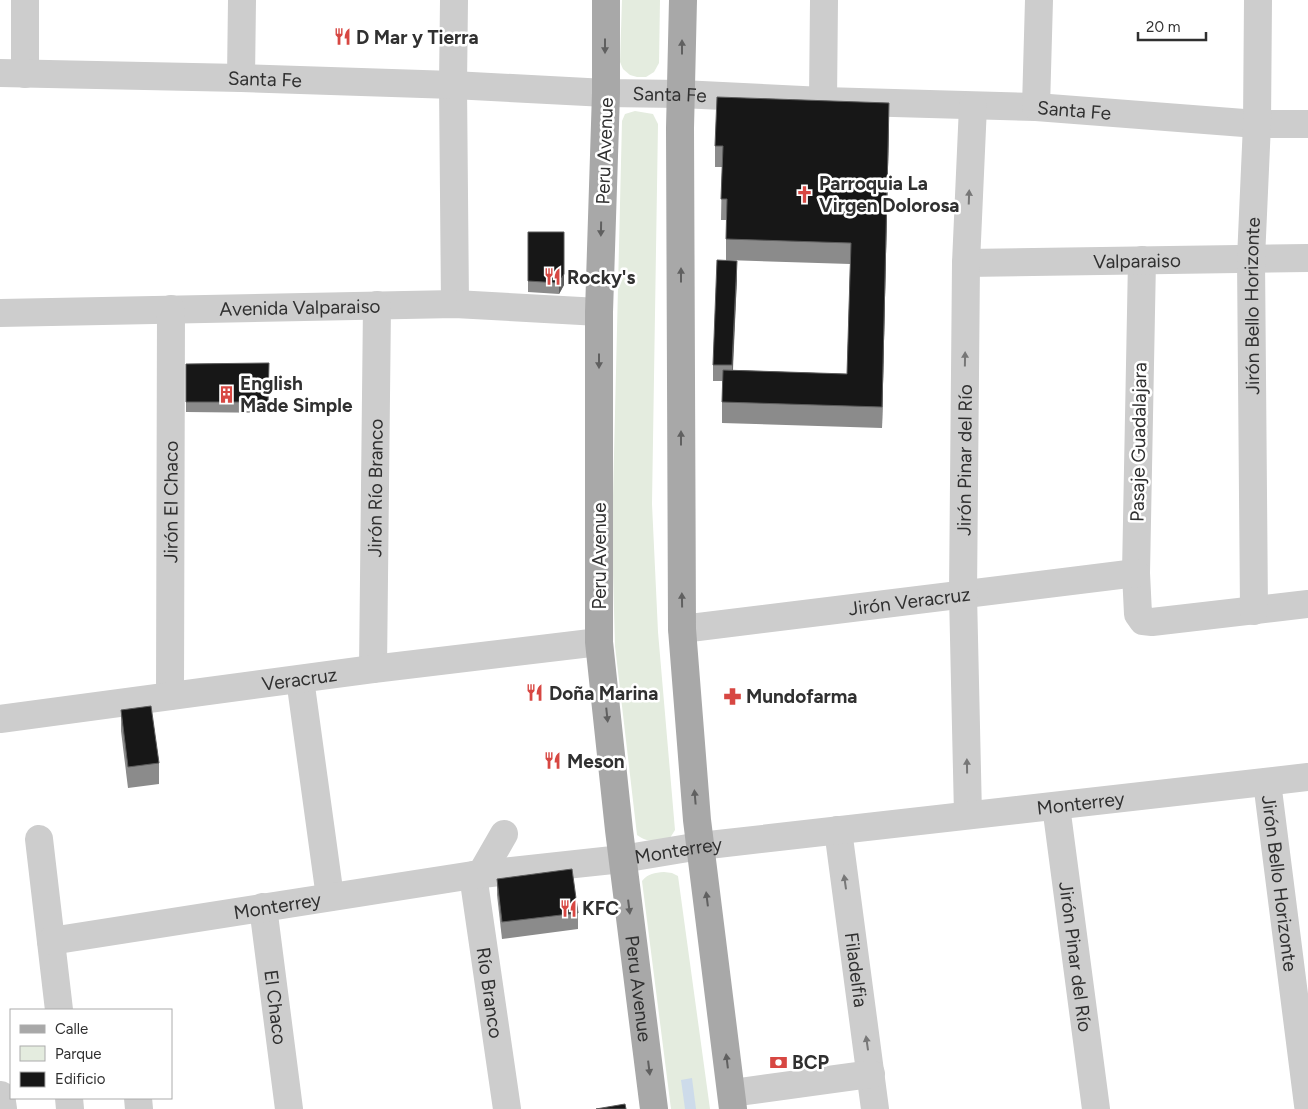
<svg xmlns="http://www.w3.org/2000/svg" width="1308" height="1109" viewBox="0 0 1308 1109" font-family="Figtree,sans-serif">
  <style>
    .green { fill: #e4ecdf }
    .water { fill: #cddbea }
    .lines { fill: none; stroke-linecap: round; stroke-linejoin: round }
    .minor { stroke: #cdcdcd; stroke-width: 28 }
    .major { stroke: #a8a8a8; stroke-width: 28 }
    .wall { fill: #8b8b8b }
    .shaded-wall { fill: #5d5d5d }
    .building { fill: #171717; stroke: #5d5d5d }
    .oneway { fill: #606060 }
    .oneway2 { fill: #777 }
    .labels { text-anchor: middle; stroke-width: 5; stroke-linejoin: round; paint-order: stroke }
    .poi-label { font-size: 19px; font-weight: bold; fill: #303030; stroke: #fff; text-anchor: start }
    .street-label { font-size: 19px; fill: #303030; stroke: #fff }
  </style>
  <rect width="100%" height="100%" fill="#fff"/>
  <g class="green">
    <path d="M 622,0 L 660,0 L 659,63 L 654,72 L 646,77 L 637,77 L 630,75 L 623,69 L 620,62 Z"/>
    <path d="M 635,111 L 653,114 L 658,124 L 652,504 L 658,632 L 675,830 L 670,838 C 655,840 650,844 637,835 L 615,646 L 612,538 L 622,121 L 625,114 Z"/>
    <path d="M 664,872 L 672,873 L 678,876 L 710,1109 L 671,1109 L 642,881 C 649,873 654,873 664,872 Z"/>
  </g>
  <path class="water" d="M 692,1078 L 696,1109 L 685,1109 L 681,1080 Z"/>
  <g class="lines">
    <g class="minor">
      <path d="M 25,0 L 25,74"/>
      <path d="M 454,0 L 453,85 L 455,304"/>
      <path id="s1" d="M 0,73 L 241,78 L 453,85 L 606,93 L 681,94 L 823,101 L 1036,107 L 1257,124 L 1308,124"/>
      <path d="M 241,78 L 242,0"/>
      <path d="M 823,101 L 824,0"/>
      <path d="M 1036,107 L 1039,0"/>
      <path d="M 1142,260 L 1136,573 L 1138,614 L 1143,621 L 1152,622 L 1308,604"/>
      <path id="s2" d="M 966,263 L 1308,258"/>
      <path id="s3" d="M 0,313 L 455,304 L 599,312"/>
      <path id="s4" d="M 1254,611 L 1251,259 L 1257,124 L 1258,0"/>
      <path id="s5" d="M 682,629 L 1136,573"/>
      <path id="s6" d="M 373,669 L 377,305"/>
      <path d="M 300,679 L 330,897"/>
      <path id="s7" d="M 170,696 L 171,309"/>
      <path id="s8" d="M 0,719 L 373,669 L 599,642"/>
      <path id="s9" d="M 1267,782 L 1308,1105"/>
      <path id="s10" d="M 1056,806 L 1096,1109"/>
      <path id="s11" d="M 968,815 L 963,594 L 966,263 L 973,106"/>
      <path id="s12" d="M 838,830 L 875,1109"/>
      <path d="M 39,839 L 59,1010"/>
      <path d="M 481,874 L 504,834"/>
      <path id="s13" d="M 473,875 L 507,1109"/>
      <path id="s14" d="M 263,907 L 289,1109"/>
      <path id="s15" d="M 51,941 L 473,875 L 622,859 L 700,846 L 1308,777"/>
      <path d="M 732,1093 L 871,1074"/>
      <path d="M 1,1095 L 3,1109"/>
      <path d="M 69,1098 L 70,1109"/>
      <path d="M 138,1098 L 139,1109"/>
    </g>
    <g class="major">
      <path id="s16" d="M 606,0 L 606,93 L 599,312 L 599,642 L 619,830 L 654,1109"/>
      <path d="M 683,0 L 680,128 L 682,629 L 697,820 L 733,1109"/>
    </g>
  </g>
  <g class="wall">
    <path d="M 889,124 L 882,428 L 722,423 L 722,381 L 713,381 L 713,365 L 737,277 L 733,370 L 847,374 L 850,264 L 726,260 L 726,220 L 721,220 L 722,167 L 715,167 L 715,146 Z"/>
    <path d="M 528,232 L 564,285 L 559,294 L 528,292 Z"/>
    <path d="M 269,363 L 268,413 L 186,412 L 186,364 Z"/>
    <path d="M 121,710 L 159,763 L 159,784 L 128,788 L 121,731 Z"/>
    <path d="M 497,879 L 578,913 L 578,929 L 502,939 L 497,895 Z"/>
  </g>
  <g class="shaded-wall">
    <path d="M 889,103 L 889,124 L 882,428 L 882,407 Z"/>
    <path d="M 564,232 L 564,285 L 559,294 L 559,283 Z"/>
    <path d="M 737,261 L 737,277 L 732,382 L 732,365 Z"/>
  </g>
  <g class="building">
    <path d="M 717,97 L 889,103 L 882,407 L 722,402 L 723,370 L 847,374 L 851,243 L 726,239 L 727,199 L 721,199 L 723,146 L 715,146 Z"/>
    <path d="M 528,232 L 564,232 L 564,274 L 559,283 L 528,281 Z"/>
    <path d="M 717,260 L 737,261 L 732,365 L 713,365 Z"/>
    <path d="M 269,363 L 268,402 L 186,402 L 186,364 Z"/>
    <path d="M 151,706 L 159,763 L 128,767 L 121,710 Z"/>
    <path d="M 572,869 L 578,913 L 502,922 L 497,879 Z"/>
    <path d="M 625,1104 L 626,1109 L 596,1109 Z"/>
  </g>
  <defs><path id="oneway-solid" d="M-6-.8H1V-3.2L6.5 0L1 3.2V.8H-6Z" transform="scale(1.25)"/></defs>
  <g class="oneway">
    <use href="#oneway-solid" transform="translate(605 46) rotate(90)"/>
    <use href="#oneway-solid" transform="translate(682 47) rotate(-90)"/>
    <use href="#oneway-solid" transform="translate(601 229) rotate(91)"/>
    <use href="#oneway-solid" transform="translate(681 275) rotate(-90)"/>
    <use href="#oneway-solid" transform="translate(599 361) rotate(90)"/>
    <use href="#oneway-solid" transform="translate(681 438) rotate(-90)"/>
    <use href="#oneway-solid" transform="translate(682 600) rotate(-91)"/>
    <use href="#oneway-solid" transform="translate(607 715) rotate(84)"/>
    <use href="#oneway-solid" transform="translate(695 797) rotate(-95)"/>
    <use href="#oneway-solid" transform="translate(707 899) rotate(-97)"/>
    <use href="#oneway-solid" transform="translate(629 907) rotate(83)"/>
    <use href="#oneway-solid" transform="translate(727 1061) rotate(-97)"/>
    <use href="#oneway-solid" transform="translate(649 1068) rotate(83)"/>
  </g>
  <g class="oneway2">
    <use href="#oneway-solid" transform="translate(969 197) rotate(-88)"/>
    <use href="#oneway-solid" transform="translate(965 359) rotate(-89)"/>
    <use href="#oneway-solid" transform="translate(967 766) rotate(-91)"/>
    <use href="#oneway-solid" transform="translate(845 882) rotate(-98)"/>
    <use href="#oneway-solid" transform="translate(867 1043) rotate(-98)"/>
  </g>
  <defs>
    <symbol id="restaurant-bare" viewBox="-9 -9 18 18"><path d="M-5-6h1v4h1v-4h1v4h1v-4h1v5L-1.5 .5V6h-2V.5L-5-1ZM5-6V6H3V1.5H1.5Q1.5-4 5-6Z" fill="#d74742" stroke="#fff" stroke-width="2.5" paint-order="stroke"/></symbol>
    <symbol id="church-bare" viewBox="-9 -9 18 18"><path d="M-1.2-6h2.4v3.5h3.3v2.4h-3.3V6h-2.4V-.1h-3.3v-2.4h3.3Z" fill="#d74742" stroke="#fff" stroke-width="2.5" paint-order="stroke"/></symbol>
    <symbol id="building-bare" viewBox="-9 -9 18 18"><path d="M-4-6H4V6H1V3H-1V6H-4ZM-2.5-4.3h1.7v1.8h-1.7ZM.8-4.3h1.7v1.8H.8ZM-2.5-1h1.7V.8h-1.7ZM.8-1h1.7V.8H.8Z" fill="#d74742" stroke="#fff" stroke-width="2.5" paint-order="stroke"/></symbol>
    <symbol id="pharmacy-bare" viewBox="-9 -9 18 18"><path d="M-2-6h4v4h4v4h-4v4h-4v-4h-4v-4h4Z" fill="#d74742" stroke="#fff" stroke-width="2.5" paint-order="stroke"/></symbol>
    <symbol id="bank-bare" viewBox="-9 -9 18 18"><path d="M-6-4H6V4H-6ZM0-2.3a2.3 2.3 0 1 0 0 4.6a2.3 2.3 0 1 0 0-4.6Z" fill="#d74742" stroke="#fff" stroke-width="2.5" paint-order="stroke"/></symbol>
  </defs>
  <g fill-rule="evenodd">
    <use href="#restaurant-bare" x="330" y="24" width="25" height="25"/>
    <use href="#church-bare" x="792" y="182" width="25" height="25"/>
    <use href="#restaurant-bare" x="540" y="264" width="25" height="25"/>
    <use href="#building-bare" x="214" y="382" width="25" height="25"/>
    <use href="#restaurant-bare" x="522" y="680" width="25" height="25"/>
    <use href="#pharmacy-bare" x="720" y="684" width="25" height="25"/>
    <use href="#restaurant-bare" x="540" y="748" width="25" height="25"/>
    <use href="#restaurant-bare" x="556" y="896" width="25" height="25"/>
    <use href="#bank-bare" x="766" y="1050" width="25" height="25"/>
  </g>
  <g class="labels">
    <g class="poi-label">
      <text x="356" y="44">D Mar y Tierra</text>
      <text x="819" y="190">Parroquia La<tspan x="819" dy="22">Virgen Dolorosa</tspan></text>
      <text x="567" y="284">Rocky's</text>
      <text x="240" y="390">English<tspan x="240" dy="22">Made Simple</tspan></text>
      <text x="549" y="700">Doña Marina</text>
      <text x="746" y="703">Mundofarma</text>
      <text x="567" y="768">Meson</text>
      <text x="582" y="915">KFC</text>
      <text x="792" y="1069">BCP</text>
    </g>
    <g class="street-label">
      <text dy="7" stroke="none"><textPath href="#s1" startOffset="265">Santa Fe</textPath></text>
      <text dy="7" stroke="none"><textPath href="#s1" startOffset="670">Santa Fe</textPath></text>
      <text dy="7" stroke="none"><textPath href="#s1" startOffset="1075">Santa Fe</textPath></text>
      <text transform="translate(604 151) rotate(-88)" y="7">Peru Avenue</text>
      <text dy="7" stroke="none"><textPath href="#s2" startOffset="171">Valparaiso</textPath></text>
      <text dy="7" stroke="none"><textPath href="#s4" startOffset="305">Jirón Bello Horizonte</textPath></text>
      <text dy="7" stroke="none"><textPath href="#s3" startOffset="300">Avenida Valparaiso</textPath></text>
      <text transform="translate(1138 442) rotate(-89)" y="7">Pasaje Guadalajara</text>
      <text dy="7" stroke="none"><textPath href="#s11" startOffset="355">Jirón Pinar del Río</textPath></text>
      <text dy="7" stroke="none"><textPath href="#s6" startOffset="181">Jirón Río Branco</textPath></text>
      <text dy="7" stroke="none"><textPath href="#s7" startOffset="194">Jirón El Chaco</textPath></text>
      <text transform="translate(599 556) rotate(-90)" y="7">Peru Avenue</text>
      <text dy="7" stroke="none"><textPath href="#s5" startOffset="229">Jirón Veracruz</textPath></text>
      <text dy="7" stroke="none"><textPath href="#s8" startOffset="302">Veracruz</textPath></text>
      <text dy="7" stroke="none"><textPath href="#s15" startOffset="1039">Monterrey</textPath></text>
      <text dy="7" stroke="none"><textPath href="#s15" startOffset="634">Monterrey</textPath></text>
      <text dy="7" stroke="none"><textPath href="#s9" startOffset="102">Jirón Bello Horizonte</textPath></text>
      <text dy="7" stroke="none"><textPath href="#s15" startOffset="229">Monterrey</textPath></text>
      <text dy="7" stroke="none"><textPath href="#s10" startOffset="152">Jirón Pinar del Río</textPath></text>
      <text dy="7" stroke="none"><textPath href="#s12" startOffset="141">Filadelfia</textPath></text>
      <text dy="7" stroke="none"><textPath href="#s16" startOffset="991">Peru Avenue</textPath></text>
      <text dy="7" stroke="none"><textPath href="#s13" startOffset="119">Río Branco</textPath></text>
      <text dy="7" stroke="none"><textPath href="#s14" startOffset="101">El Chaco</textPath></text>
    </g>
  </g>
  <rect x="10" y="1009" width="162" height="90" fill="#ffffff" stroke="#acacac"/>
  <rect x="20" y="1025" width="25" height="8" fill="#a8a8a8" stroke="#acacac"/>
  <text x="55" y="1034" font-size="15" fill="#303030">Calle</text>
  <rect x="20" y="1046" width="25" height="15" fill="#e4ecdf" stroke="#acacac"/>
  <text x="55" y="1059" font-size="15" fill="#303030">Parque</text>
  <rect x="20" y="1072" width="25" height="15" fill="#171717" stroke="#acacac"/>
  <text x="55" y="1084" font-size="15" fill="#303030">Edificio</text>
  <path d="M1138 32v8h68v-8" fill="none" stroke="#303030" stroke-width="2.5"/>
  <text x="1146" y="32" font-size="15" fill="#303030" stroke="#ffffff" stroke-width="4" paint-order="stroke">20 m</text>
</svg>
